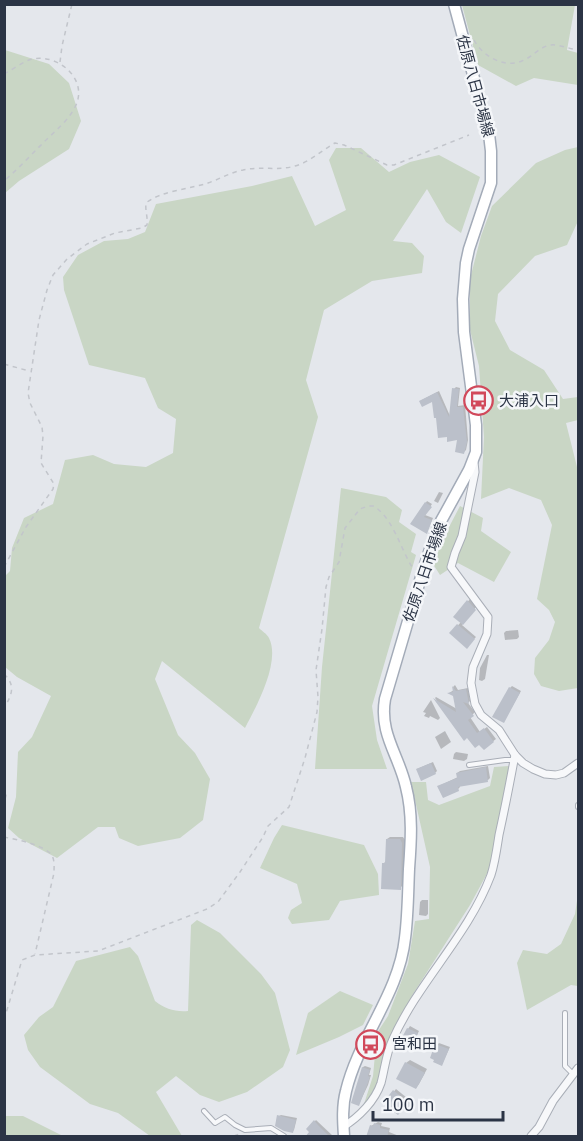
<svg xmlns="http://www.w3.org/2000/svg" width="583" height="1141" viewBox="0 0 583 1141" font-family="'IBM Plex Sans','Noto Sans JP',sans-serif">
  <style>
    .green { fill: #c9d6c5 }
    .shadow { fill: #0003 }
    .building { fill: #bbc0ca }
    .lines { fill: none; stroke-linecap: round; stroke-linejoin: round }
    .lane-casing { stroke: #a9aeb7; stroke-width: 6 }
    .street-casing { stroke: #a9aeb7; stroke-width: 9 }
    .primary-casing { stroke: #a3abb8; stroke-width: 13 }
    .path { stroke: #c2c5cb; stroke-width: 1.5; stroke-dasharray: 4.5 4.5; stroke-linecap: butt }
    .lane { stroke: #f7f8fa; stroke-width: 4 }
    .street { stroke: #f7f8fa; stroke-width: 7 }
    .primary { stroke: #fff; stroke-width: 10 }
    .labels { text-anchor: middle; stroke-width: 5; stroke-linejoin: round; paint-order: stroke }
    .street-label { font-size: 15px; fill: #2b3445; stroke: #f4f6f9 }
    .poi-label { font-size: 15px; fill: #2b3445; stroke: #f4f6f9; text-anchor: start }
  </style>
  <rect width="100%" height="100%" fill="#e4e7ec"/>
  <g class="green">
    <path d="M 462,5 L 575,5 L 567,50 L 578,53 L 578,85 L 534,78 L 516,86 L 478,65 Z"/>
    <path d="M 5,50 L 49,64 L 69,83 L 81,121 L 69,149 L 19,181 L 5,193 Z"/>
    <path d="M 578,147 L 578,221 L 567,245 L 535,256 L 498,294 L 495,321 L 510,350 L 544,370 L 563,399 L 578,397 L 578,420 L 566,423 L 578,471 L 578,688 L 559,691 L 541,686 L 534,674 L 535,658 L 549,640 L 555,622 L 549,610 L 537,599 L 552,525 L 541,500 L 509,488 L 481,499 L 484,437 L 479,366 L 470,330 L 470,279 L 481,236 L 492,206 L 536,163 L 565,150 Z"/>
    <path d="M 336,148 L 361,148 L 389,172 L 410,162 L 439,155 L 480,177 L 461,233 L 446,222 L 427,189 L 393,241 L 412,243 L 424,256 L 422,273 L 372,281 L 324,310 L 306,380 L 318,417 L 259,628 C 262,631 267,634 269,638 C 281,662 256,707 245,728 L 162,661 L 155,679 L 178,735 L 195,753 L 210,779 L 203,820 L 180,838 L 138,846 L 119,838 L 115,827 L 98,827 L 57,858 L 19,838 L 8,828 L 16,797 L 18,752 L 32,737 L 51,696 L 17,677 L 5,667 L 5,576 L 10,571 L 12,548 L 24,518 L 53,504 L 65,460 L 93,455 L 114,464 L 146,467 L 173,453 L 176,419 L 158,408 L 145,378 L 89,365 L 64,290 L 63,277 L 78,255 L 104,241 L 128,239 L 145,232 L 156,204 L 252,186 L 292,176 L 315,226 L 346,210 L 329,160 Z"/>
    <path d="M 341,488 L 386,497 L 402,510 L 399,522 L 416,534 L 411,552 L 416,555 L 372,706 L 377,740 L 387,769 L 315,769 L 322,667 Z"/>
    <path d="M 460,506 L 483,518 L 481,531 L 511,552 L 494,582 L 458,563 L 440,575 L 433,564 L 437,550 Z"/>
    <path d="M 509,766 L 489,870 L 470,905 L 413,994 L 389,1039 L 383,1058 L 378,1084 L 373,1095 L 364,1104 L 373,1076 L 377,1033 L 388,1016 L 408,964 L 415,921 L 429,919 L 430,867 L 411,782 L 426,782 L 428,800 L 439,805 L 490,786 L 494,767 Z"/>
    <path d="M 282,825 L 364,845 L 378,874 L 379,895 L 340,901 L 329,920 L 292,924 L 288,918 L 291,910 L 302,903 L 297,884 L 260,868 L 274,838 Z"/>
    <path d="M 578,894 L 578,986 L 571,985 L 527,1010 L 517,963 L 523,950 L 547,954 L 561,944 L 575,914 Z"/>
    <path d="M 197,920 L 220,933 L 261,974 L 275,993 L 290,1050 L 283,1067 L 247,1092 L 219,1102 L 200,1095 L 176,1076 L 156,1092 L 182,1136 L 150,1136 L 118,1113 L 90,1104 L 40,1067 L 28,1050 L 24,1035 L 39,1017 L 53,1007 L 76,961 L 130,947 L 138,956 L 155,1001 C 165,1009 175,1012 188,1011 L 191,925 Z"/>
    <path d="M 340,991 L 373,1005 L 363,1025 L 339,1037 L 296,1055 L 308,1013 Z"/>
    <path d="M 5,1116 L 23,1116 L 63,1136 L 5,1136 Z"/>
  </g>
  <g class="shadow">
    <path d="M 456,387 L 460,388 L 458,406 L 465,405 L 468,440 L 466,450 L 464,452 L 459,439 L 448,435 L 437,416 L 433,400 L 420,401 L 439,391 L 450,416 L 454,389 Z"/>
    <path d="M 439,492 L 443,493 L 438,503 L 434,501 Z"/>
    <path d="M 427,501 L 432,504 L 425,515 L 433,518 L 427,532 L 412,524 Z"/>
    <path d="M 470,599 L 476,607 L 462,625 L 476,637 L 467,646 L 451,633 L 461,622 L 455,617 Z"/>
    <path d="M 518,630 L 519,637 L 517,639 L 505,640 L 504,633 L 506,631 Z"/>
    <path d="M 487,655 L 489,655 L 485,679 L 482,681 L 479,680 L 480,668 Z"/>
    <path d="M 455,685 L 458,690 L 468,688 L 470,701 L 468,703 L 475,712 L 470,717 L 480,732 L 487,727 L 496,739 L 484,748 L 468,736 L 464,739 L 435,698 L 436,697 L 457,709 L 455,695 L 449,693 L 454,690 L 453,687 Z"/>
    <path d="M 512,686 L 521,691 L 505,719 L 510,688 Z"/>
    <path d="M 431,700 L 440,718 L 438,720 L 430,716 L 429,718 L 424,716 L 426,713 L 423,712 Z"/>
    <path d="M 445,731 L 451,742 L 441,749 L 435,737 Z"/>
    <path d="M 456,752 L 468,754 L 467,759 L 464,761 L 453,759 L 454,754 Z"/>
    <path d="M 433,762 L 437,771 L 435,773 L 417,769 Z"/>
    <path d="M 488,766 L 490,778 L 488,780 L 460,785 L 460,787 L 458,789 L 441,785 L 458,777 L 457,773 L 460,771 Z"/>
    <path d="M 390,837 L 403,837 L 405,840 L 403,885 L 400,888 L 383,864 L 386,861 L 387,839 Z"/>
    <path d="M 422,900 L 428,900 L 428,914 L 426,916 L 419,915 L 420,902 Z"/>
    <path d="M 410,1026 L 419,1031 L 415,1039 L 410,1039 L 405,1049 L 408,1029 Z"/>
    <path d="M 439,1043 L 450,1047 L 442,1064 L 437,1045 Z"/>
    <path d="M 410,1060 L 427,1069 L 419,1084 L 416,1088 L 406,1063 Z"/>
    <path d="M 365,1066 L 371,1068 L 369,1075 L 371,1075 L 368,1085 L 359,1104 L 353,1102 L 363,1067 Z"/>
    <path d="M 396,1089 L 412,1102 L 406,1108 L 385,1103 Z"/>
    <path d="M 281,1115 L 297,1118 L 294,1130 L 293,1131 L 279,1116 Z"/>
    <path d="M 316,1120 L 333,1136 L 325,1136 L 311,1132 L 308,1129 Z"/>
    <path d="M 378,1122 L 382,1123 L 381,1126 L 390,1128 L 389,1132 L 399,1136 L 368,1136 L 371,1126 Z"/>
  </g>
  <g class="building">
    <path d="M 452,388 L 459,389 L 457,407 L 463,407 L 467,442 L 464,454 L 455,452 L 457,440 L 447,442 L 447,437 L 438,438 L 436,418 L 434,418 L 432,402 L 422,407 L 419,401 L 437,392 L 449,417 Z"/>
    <path d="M 425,502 L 432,507 L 424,517 L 432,520 L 427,534 L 410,524 Z"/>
    <path d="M 467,600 L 476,610 L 463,625 L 453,617 Z"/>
    <path d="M 457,624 L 475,639 L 467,649 L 449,633 Z"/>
    <path d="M 452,686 L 456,691 L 466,689 L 469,704 L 463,702 L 474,716 L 468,720 L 477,733 L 484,728 L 494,742 L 484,750 L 479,745 L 475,748 L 467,738 L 464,741 L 433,698 L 456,712 L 453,696 L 447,693 L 453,692 Z"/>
    <path d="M 509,687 L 520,693 L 504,723 L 492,717 Z"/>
    <path d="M 431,763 L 436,774 L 421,781 L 416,769 Z"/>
    <path d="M 486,767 L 488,782 L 458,787 L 459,791 L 443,798 L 437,786 L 457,778 L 456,773 Z"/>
    <path d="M 386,839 L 400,839 L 402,843 L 401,890 L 381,889 L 382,863 L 385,863 Z"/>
    <path d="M 407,1028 L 418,1033 L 414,1043 L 409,1041 L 405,1050 L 397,1047 Z"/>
    <path d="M 435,1044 L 449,1049 L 442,1066 L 433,1062 L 434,1060 L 430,1058 Z"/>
    <path d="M 405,1062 L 425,1073 L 416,1089 L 396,1079 Z"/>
    <path d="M 362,1067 L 370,1070 L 368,1076 L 370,1077 L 359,1106 L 351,1103 Z"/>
    <path d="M 393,1090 L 411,1105 L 406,1110 L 404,1108 L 398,1115 L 383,1103 Z"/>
    <path d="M 277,1115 L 296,1120 L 293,1133 L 284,1131 L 275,1126 Z"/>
    <path d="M 314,1120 L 317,1124 L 330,1137 L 305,1137 L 309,1132 L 306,1129 Z"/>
    <path d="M 374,1123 L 380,1125 L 380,1128 L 389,1130 L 387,1137 L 366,1137 L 370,1125 L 373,1126 Z"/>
  </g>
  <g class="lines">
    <defs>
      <g id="lane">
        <path d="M 469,765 L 505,760 L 514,760"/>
        <path d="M 578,807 L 578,805"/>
        <path d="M 565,1013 L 565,1066 L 574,1075"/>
        <path d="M 204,1111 L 215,1123 L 225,1117 L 235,1125 L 245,1130 L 271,1128 L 284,1136"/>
      </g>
      <g id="street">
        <path d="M 474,462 L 475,472 L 462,536 L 455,553 L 451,567 L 488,617 L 487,634 L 473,667 L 471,683 L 475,704 L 481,715 L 499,730 L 515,755 L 523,763 L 533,769 L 545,774 L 556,775 L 564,773 L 578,763"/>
        <path d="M 343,1127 C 359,1117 375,1101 381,1083 C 385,1068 386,1053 393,1039 C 419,981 468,936 491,875 C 495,863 497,848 499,835 C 505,808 510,782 515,755"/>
        <path d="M 531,1136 L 539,1127 L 553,1101 L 578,1068"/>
      </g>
      <path id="primary" d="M 344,1136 C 343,1121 342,1106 346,1091 C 359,1037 399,994 405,938 C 408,915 408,892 409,869 C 411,842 413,814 406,787 C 399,755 379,734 385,699 L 421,577 L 433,540 L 441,521 L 469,470 L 476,452 L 476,425 L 464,332 L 463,299 L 466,263 L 469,249 L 491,183 L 491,151 L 489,134 L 454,4"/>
    </defs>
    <use href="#lane" class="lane-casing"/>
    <use href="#street" class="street-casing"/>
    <use href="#primary" class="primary-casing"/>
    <g class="path">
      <path d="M 474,40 C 484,58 507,70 526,59 C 534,55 541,46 551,45 C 558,44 570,49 578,50"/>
      <path d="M 60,62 L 62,46 L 72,4"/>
      <path d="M 4,74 C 12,70 21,63 29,60 C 56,51 90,79 75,107 C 68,121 55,131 44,142 C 31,155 18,169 4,181"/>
      <path d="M 4,364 L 29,371"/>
      <path d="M 4,567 L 26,527 L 53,489 L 54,484 L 41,463 L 43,436 L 42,427 L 30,403 L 28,393 L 39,320 L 47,290 L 53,275 L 67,259 L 87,244 L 115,233 L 142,228 L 147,225 C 148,217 145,211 146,203 C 160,191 190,189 208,183 C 220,179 231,172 243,170 C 260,166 278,171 295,166 C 310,162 322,150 335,143 L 344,145 L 387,165 L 394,165 L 469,135"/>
      <path d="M 4,674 C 16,685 12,695 4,708"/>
      <path d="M 4,786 L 6,795 L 4,804"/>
      <path d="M 4,837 C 18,840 41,844 51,854 C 55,859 54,867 54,873 L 35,954"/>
      <path d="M 4,1020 L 22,960 L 35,955 L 98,951 L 207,909 L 218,902 L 240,872 L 263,837 L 268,826 L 289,807 L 305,758 L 317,712 L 318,697 L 316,670 L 322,629 L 326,587 L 329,577 L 339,562 L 345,528 L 360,509 L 368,506 L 374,506 C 395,521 400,549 414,570"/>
      <path d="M 234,1136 L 239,1134"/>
    </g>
    <use href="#lane" class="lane"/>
    <use href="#street" class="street"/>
    <use href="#primary" class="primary"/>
  </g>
  <defs>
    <symbol id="bus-ring" viewBox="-11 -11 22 22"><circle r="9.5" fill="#f4f6f9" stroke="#d1495b" stroke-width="1.5"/><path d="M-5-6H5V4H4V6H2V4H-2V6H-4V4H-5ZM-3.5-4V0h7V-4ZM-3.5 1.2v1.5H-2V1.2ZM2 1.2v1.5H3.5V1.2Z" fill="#d1495b"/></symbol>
  </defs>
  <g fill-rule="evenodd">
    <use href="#bus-ring" x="462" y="384" width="33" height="33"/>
    <use href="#bus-ring" x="354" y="1028" width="33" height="33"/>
  </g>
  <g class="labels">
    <g class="street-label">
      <text transform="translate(475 86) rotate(75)" y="5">佐原八日市場線</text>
      <text transform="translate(425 572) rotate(-71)" y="5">佐原八日市場線</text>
    </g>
    <g class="poi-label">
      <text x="499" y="406">大浦入口</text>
      <text x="392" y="1049">宮和田</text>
    </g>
  </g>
  <rect width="583" height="1141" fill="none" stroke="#2b3445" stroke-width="12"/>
  <path d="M373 1111v9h130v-9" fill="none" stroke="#2b3445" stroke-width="3"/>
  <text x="382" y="1111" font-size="18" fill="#2b3445" stroke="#f4f6f9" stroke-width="4.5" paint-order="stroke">100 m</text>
</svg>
